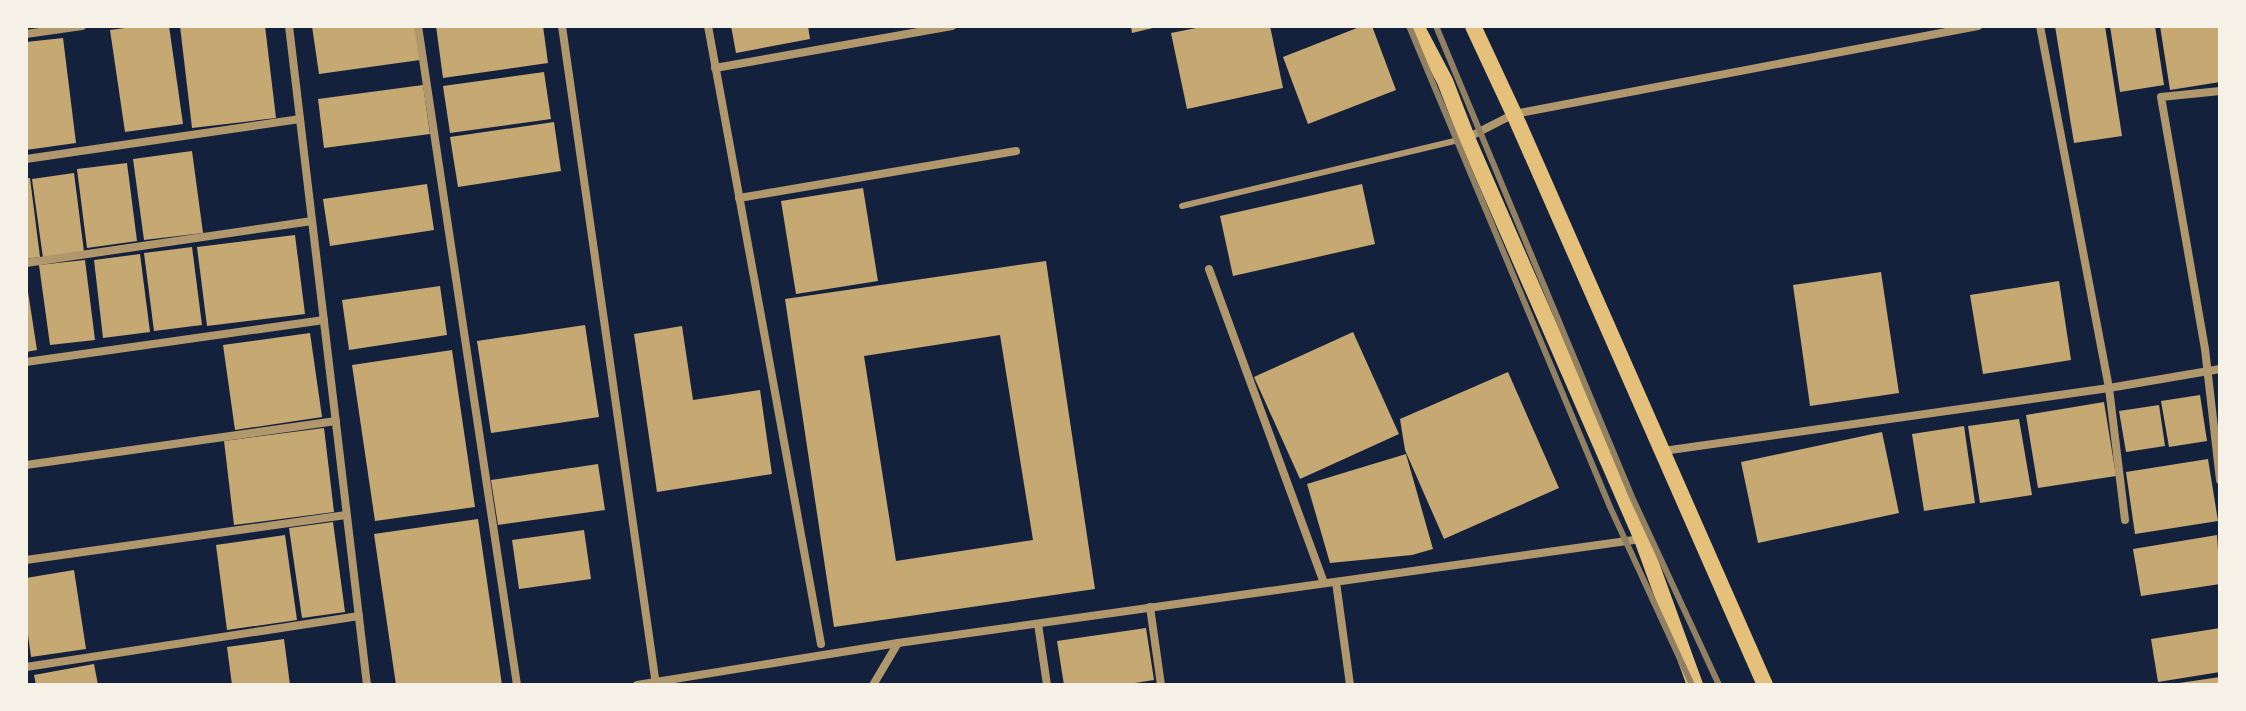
<svg xmlns="http://www.w3.org/2000/svg" width="2246" height="711" viewBox="0 0 2246 711" font-family="'Roboto Condensed',sans-serif">
  <style>
    .building { fill: #c6a872; fill-rule: evenodd }
    .lines { fill: none; stroke-linecap: round; stroke-linejoin: round }
    .service { stroke: #b1986c; stroke-width: 6 }
    .minor { stroke: #b1986c; stroke-width: 8 }
    .secondary { stroke: #e5c07b; stroke-width: 16 }
    .rail { stroke: #918062; stroke-width: 6 }
  </style>
  <rect width="100%" height="100%" fill="#14213d"/>
  <g class="building">
    <path d="M 140,26 L 169,26 L 183,124 L 125,132 L 110,30 Z"/>
    <path d="M 180,26 L 265,26 L 276,118 L 192,128 Z"/>
    <path d="M 312,26 L 415,26 L 420,60 L 319,74 Z"/>
    <path d="M 436,26 L 543,26 L 548,63 L 443,78 Z"/>
    <path d="M 731,26 L 808,26 L 810,39 L 736,53 Z"/>
    <path d="M 1131,26 L 1157,26 L 1157,27 L 1132,33 Z"/>
    <path d="M 1206,26 L 1270,26 L 1283,88 L 1187,109 L 1171,33 Z"/>
    <path d="M 1362,26 L 1372,26 L 1396,90 L 1308,124 L 1283,57 Z"/>
    <path d="M 2055,26 L 2105,26 L 2122,136 L 2074,143 Z"/>
    <path d="M 2110,26 L 2155,26 L 2164,85 L 2120,92 Z"/>
    <path d="M 2160,26 L 2220,26 L 2220,82 L 2170,90 Z"/>
    <path d="M 63,38 L 76,143 L 26,150 L 26,42 Z"/>
    <path d="M 544,72 L 551,119 L 450,133 L 443,86 Z"/>
    <path d="M 423,85 L 430,134 L 324,148 L 318,99 Z"/>
    <path d="M 554,122 L 561,171 L 458,187 L 450,137 Z"/>
    <path d="M 192,151 L 203,233 L 144,240 L 133,159 Z"/>
    <path d="M 127,163 L 137,241 L 87,248 L 77,169 Z"/>
    <path d="M 74,173 L 84,252 L 43,258 L 32,179 Z"/>
    <path d="M 26,178 L 30,178 L 40,257 L 26,259 Z"/>
    <path d="M 427,184 L 434,230 L 330,246 L 323,199 Z"/>
    <path d="M 1362,184 L 1375,244 L 1233,276 L 1220,216 Z"/>
    <path d="M 863,188 L 878,281 L 796,294 L 781,201 Z"/>
    <path d="M 295,235 L 305,314 L 207,326 L 197,247 Z"/>
    <path d="M 192,247 L 202,325 L 154,331 L 144,253 Z"/>
    <path d="M 140,254 L 150,332 L 103,338 L 94,260 Z"/>
    <path d="M 85,260 L 95,340 L 50,345 L 39,265 Z"/>
    <path d="M 1046,261 L 1095,589 L 834,627 L 785,299 ZM 1000,335 L 1033,540 L 896,561 L 864,356 Z"/>
    <path d="M 1881,272 L 1899,393 L 1810,406 L 1793,285 Z"/>
    <path d="M 26,279 L 37,350 L 26,352 Z"/>
    <path d="M 2059,281 L 2071,360 L 1983,374 L 1970,295 Z"/>
    <path d="M 440,286 L 447,335 L 349,350 L 342,300 Z"/>
    <path d="M 585,325 L 599,417 L 491,433 L 477,341 Z"/>
    <path d="M 682,326 L 693,400 L 760,390 L 772,474 L 657,492 L 634,334 Z"/>
    <path d="M 1353,332 L 1399,434 L 1300,479 L 1254,377 Z"/>
    <path d="M 310,333 L 322,417 L 235,430 L 223,345 Z"/>
    <path d="M 452,350 L 475,507 L 375,521 L 352,365 Z"/>
    <path d="M 1508,372 L 1559,488 L 1444,539 L 1405,450 L 1400,419 Z"/>
    <path d="M 2200,395 L 2207,441 L 2169,447 L 2161,401 Z"/>
    <path d="M 2104,402 L 2116,476 L 2038,488 L 2026,415 Z"/>
    <path d="M 2159,405 L 2165,446 L 2126,452 L 2119,411 Z"/>
    <path d="M 2019,419 L 2032,495 L 1980,503 L 1968,426 Z"/>
    <path d="M 1964,426 L 1975,503 L 1924,511 L 1912,434 Z"/>
    <path d="M 324,428 L 334,512 L 234,525 L 224,441 Z"/>
    <path d="M 1882,432 L 1899,513 L 1758,543 L 1741,462 Z"/>
    <path d="M 1406,454 L 1433,549 L 1412,555 L 1330,563 L 1307,484 Z"/>
    <path d="M 2208,459 L 2218,521 L 2135,534 L 2126,472 Z"/>
    <path d="M 598,464 L 605,510 L 498,525 L 491,480 Z"/>
    <path d="M 478,519 L 502,685 L 396,685 L 374,534 Z"/>
    <path d="M 333,522 L 345,612 L 302,618 L 289,528 Z"/>
    <path d="M 584,530 L 591,579 L 519,589 L 512,540 Z"/>
    <path d="M 285,535 L 297,620 L 227,630 L 216,545 Z"/>
    <path d="M 2217,535 L 2220,584 L 2141,596 L 2133,549 Z"/>
    <path d="M 74,570 L 86,649 L 31,657 L 26,620 L 26,578 Z"/>
    <path d="M 1146,628 L 1154,680 L 1122,685 L 1064,685 L 1057,641 Z"/>
    <path d="M 2220,628 L 2220,672 L 2158,682 L 2151,639 Z"/>
    <path d="M 284,639 L 290,685 L 232,685 L 227,647 Z"/>
    <path d="M 94,664 L 98,685 L 36,685 L 34,675 Z"/>
    <path d="M 2220,677 L 2220,685 L 2179,685 L 2179,683 Z"/>
  </g>
  <g class="lines">
    <path class="service" d="M 1182,206 L 1467,138"/>
    <g class="minor">
      <path d="M 289,26 L 367,685"/>
      <path d="M 418,26 L 517,685"/>
      <path d="M 562,26 L 656,685"/>
      <path d="M 708,26 L 821,644"/>
      <path d="M 2040,26 L 2109,388 L 2125,520"/>
      <path d="M 26,34 L 82,26"/>
      <path d="M 715,68 L 952,26"/>
      <path d="M 2220,91 L 2161,97 L 2205,349 L 2220,480"/>
      <path d="M 1467,138 L 1514,114 L 1978,26"/>
      <path d="M 26,159 L 300,119"/>
      <path d="M 739,198 L 1016,151"/>
      <path d="M 26,263 L 312,221"/>
      <path d="M 1209,269 L 1324,583"/>
      <path d="M 26,362 L 324,320"/>
      <path d="M 1663,451 L 2109,388 L 2220,369"/>
      <path d="M 26,465 L 336,421"/>
      <path d="M 26,560 L 346,515"/>
      <path d="M 1336,582 L 1350,685"/>
      <path d="M 1150,607 L 1161,685"/>
      <path d="M 1038,624 L 1047,685"/>
      <path d="M 26,667 L 359,616"/>
      <path d="M 637,685 L 898,643 L 1641,539"/>
      <path d="M 873,685 L 898,643"/>
    </g>
    <g class="secondary">
      <path d="M 1416,26 L 1445,81 L 1467,138 L 1642,539 L 1695,685"/>
      <path d="M 1473,26 L 1514,114 L 1765,685"/>
    </g>
    <g class="rail">
      <path d="M 1409,26 L 1610,507 L 1692,685"/>
      <path d="M 1436,26 L 1632,497 L 1719,685"/>
    </g>
  </g>
  <rect width="2246" height="711" fill="none" stroke="#f6f1e7" stroke-width="56"/>
</svg>
